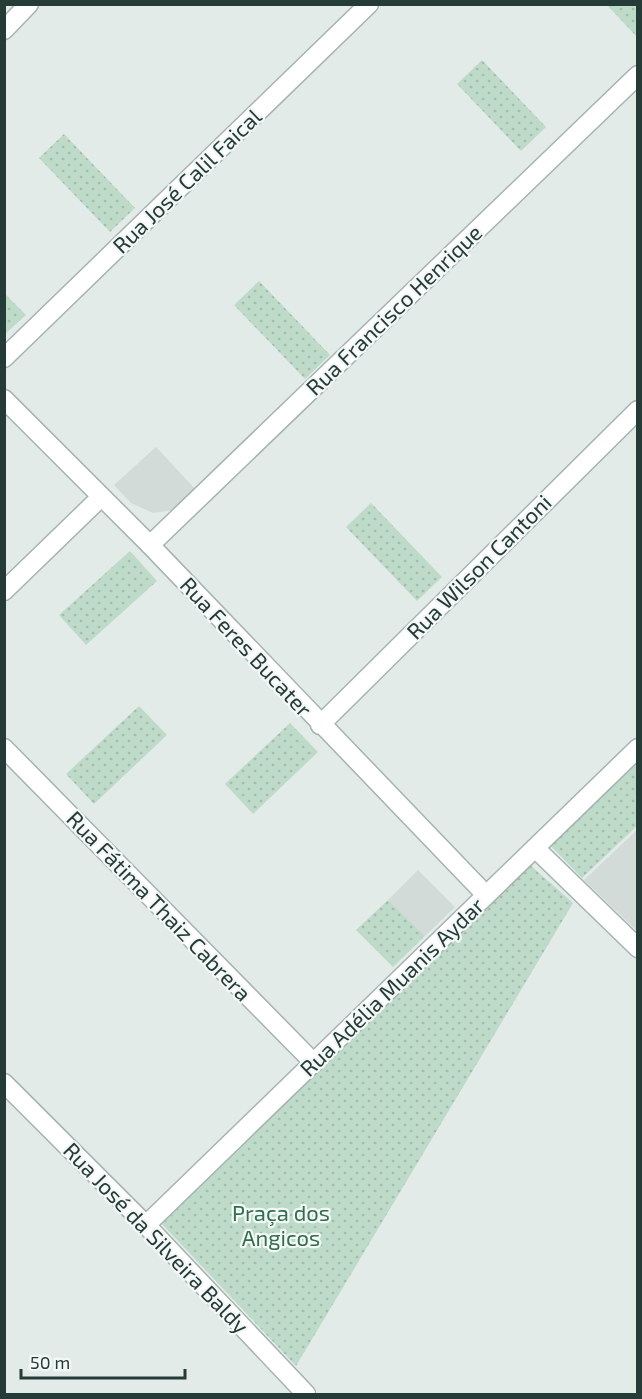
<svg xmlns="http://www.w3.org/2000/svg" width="642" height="1399" viewBox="0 0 642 1399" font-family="'Exo 2',sans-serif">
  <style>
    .built { fill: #d2dbd8 }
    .grass { fill: url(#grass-dots) }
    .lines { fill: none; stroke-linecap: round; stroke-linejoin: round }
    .minor-casing { stroke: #a6b3b0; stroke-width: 21 }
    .minor { stroke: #fff; stroke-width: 18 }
    .labels { text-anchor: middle; stroke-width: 4.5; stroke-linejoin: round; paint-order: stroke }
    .street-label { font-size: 22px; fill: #253b37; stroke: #f3f8f6 }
    .park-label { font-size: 22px; fill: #336e4f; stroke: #f3f8f6 }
  </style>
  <defs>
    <pattern id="grass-dots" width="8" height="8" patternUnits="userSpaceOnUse" patternTransform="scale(1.5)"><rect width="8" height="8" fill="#bedac9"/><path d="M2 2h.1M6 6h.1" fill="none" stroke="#a3bcad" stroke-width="1.8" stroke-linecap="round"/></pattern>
  </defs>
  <rect width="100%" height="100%" fill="#e3ebe9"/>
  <g class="built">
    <path d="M 156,447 L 197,491 L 173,510 L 153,513 L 131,503 L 114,485 Z"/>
    <path d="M 637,830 L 637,931 L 584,880 Z"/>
    <path d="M 418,870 L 455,907 L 425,936 L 388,900 Z"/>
  </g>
  <g class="grass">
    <path d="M 607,5 L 637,5 L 637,37 Z"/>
    <path d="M 482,60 L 546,127 L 521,151 L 457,84 Z"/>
    <path d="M 64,134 L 135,208 L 110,232 L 39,158 Z"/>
    <path d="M 259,281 L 330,355 L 305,379 L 234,305 Z"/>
    <path d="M 5,294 L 26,315 L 5,334 Z"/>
    <path d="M 371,503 L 442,577 L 417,601 L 346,527 Z"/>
    <path d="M 130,551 L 157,581 L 86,645 L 59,615 Z"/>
    <path d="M 139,706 L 167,735 L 94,804 L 66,774 Z"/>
    <path d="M 290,723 L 318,752 L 253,814 L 225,784 Z"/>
    <path d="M 637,753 L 637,826 L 582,878 L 547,842 Z"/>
    <path d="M 530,865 L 573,903 L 296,1366 L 162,1224 L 160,1226 Z"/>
    <path d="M 388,900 L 425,936 L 393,967 L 356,930 Z"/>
  </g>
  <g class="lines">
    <defs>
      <g id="minor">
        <path d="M 4,30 L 29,4"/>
        <path d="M 4,358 L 369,4"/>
        <path d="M 4,399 L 150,545 L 486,895"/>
        <path d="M 150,545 L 638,75"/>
        <path d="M 4,591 L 100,498"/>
        <path d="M 320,725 L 638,410"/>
        <path d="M 4,748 L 314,1063"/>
        <path d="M 535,848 L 638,948"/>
        <path d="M 4,1083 L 146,1225 L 306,1394"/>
        <path d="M 146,1225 L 638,748"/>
      </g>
    </defs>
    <use href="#minor" class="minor-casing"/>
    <use href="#minor" class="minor"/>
  </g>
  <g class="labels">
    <g class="street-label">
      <text transform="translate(187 181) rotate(-44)" y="8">Rua José Calil Faical</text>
      <text transform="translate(394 310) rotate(-44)" y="8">Rua Francisco Henrique</text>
      <text transform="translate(479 567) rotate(-45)" y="8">Rua Wilson Cantoni</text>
      <text transform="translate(246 647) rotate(47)" y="8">Rua Feres Bucater</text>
      <text transform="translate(159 906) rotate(46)" y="8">Rua Fátima Thaiz Cabrera</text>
      <text transform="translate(392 987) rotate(-44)" y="8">Rua Adélia Muanis Aydar</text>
      <text transform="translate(156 1238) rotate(46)" y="8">Rua José da Silveira Baldy</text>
    </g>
    <g class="park-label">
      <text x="281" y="1221">Praça dos<tspan x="281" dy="25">Angicos</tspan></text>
    </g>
  </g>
  <rect width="642" height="1399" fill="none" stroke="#253b37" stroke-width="12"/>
  <path d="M21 1369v9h164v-9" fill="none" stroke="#253b37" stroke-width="3"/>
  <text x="30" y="1369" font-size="18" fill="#253b37" stroke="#f3f8f6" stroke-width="4.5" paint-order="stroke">50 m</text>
</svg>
